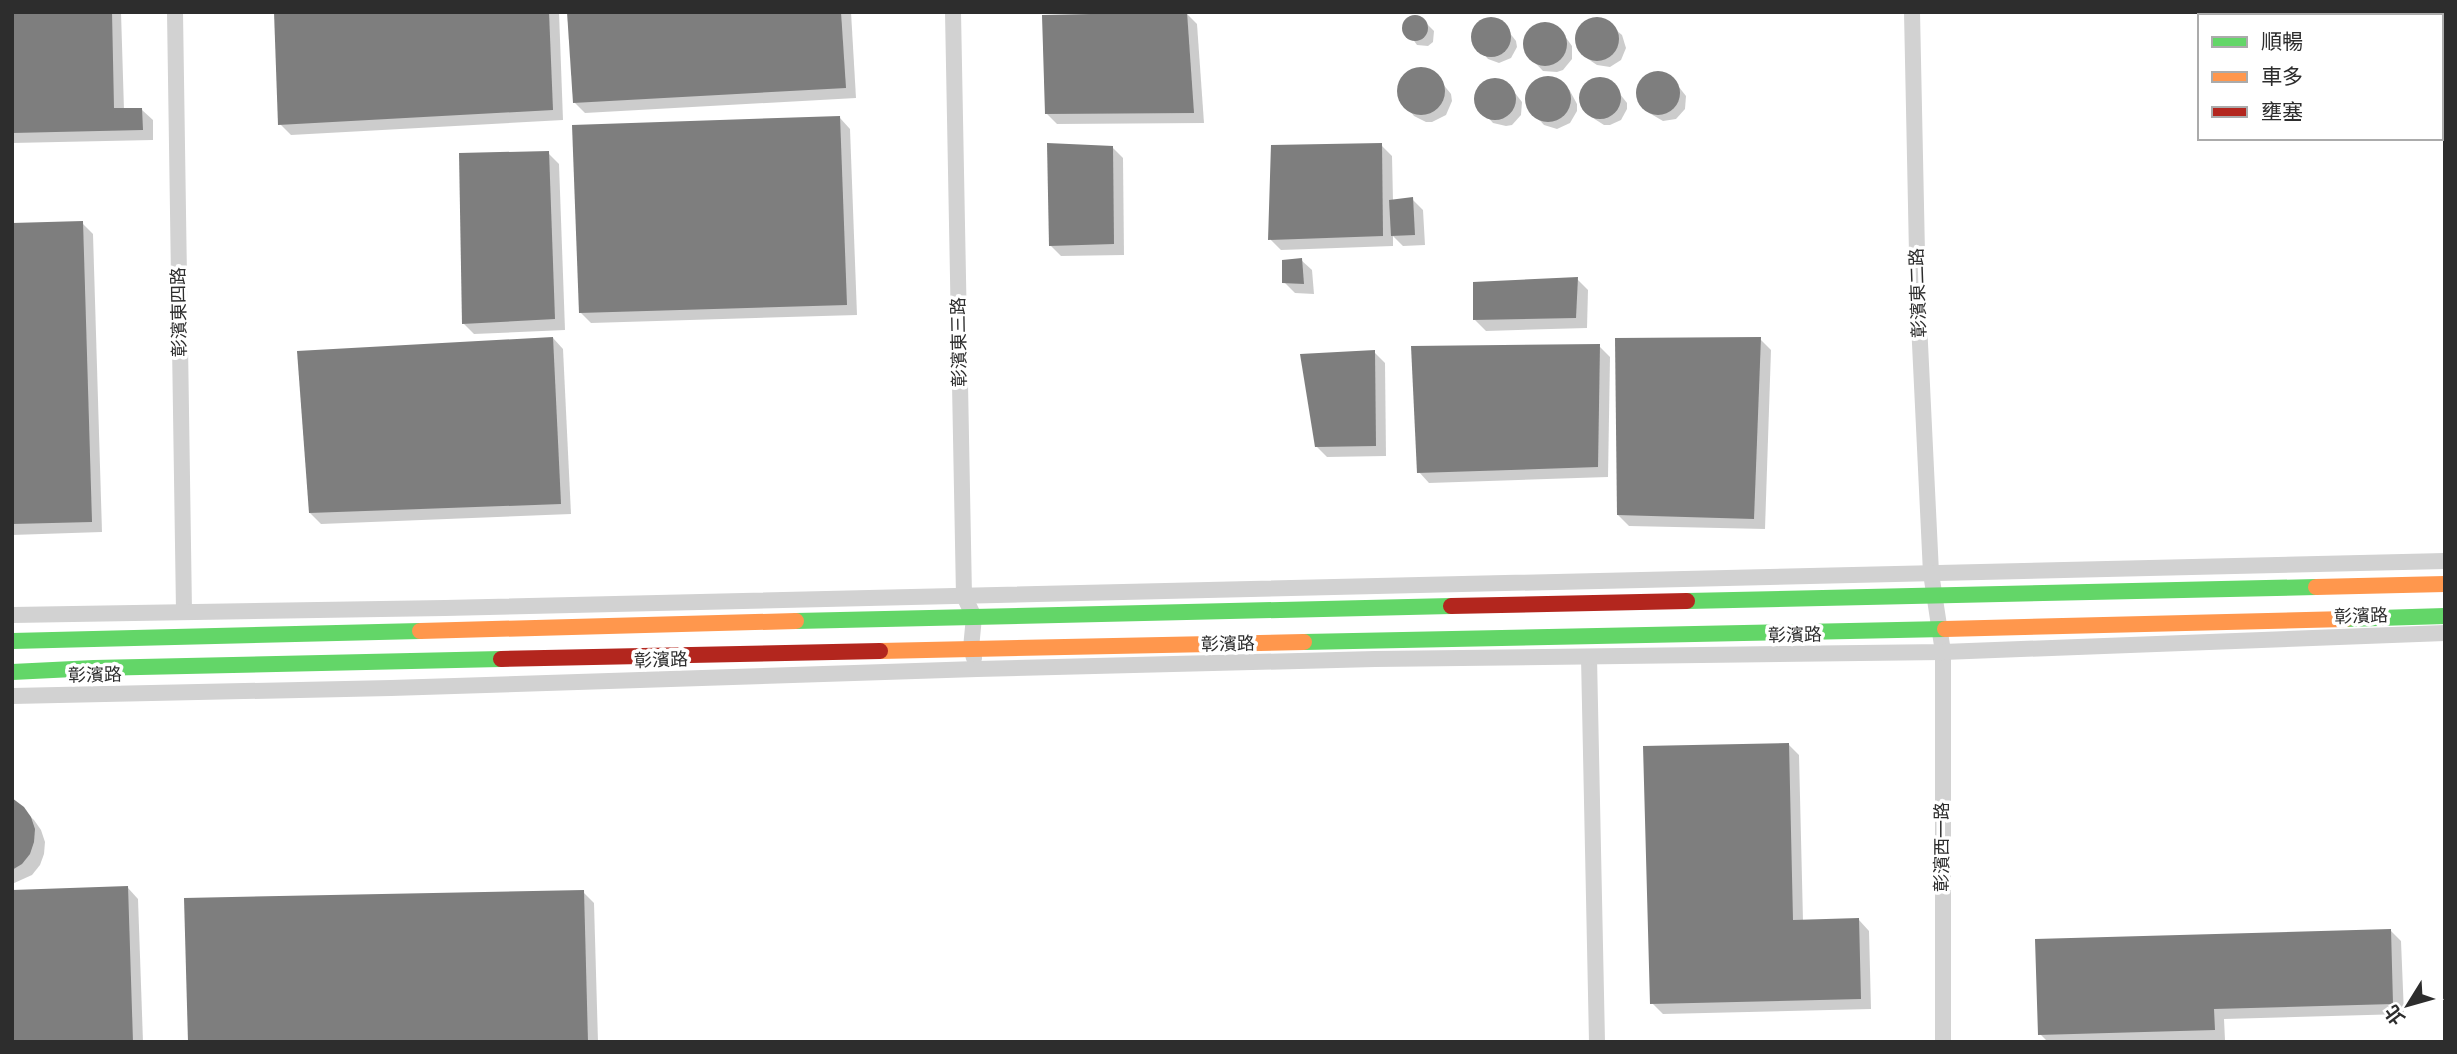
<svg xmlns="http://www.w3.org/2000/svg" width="2457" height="1054" viewBox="0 0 2457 1054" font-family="'Roboto Condensed','Noto Sans TC',sans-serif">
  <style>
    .shadow { fill: #0003 }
    .building { fill: #7e7e7e }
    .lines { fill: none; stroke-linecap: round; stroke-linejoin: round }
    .street { stroke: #d2d2d2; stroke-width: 16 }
    .fast { stroke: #63d668; stroke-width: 16 }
    .slow { stroke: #ff974d; stroke-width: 16 }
    .jam { stroke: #b3261e; stroke-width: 16 }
    .labels { text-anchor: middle; stroke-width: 7; stroke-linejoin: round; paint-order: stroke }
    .street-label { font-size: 18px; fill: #2d2d2d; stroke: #fff }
  </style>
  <rect width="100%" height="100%" fill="#fff"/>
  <g class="shadow">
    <path d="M 12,12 L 121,12 L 124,110 L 142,110 L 153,120 L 153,140 L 12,143 Z"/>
    <path d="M 275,12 L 559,12 L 563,120 L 291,135 L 280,124 Z"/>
    <path d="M 569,12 L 851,12 L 856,98 L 585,113 L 575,103 Z"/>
    <path d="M 1186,13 L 1197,24 L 1204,123 L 1057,124 L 1047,114 Z"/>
    <path d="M 1413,17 L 1421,18 L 1434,31 L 1433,42 L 1428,46 L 1417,45 L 1405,28 L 1407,21 Z"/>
    <path d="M 1490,19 L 1502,23 L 1516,41 L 1517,47 L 1511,58 L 1499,63 L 1488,59 L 1473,41 L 1476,26 Z"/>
    <path d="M 1591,19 L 1604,20 L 1622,35 L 1626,48 L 1621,60 L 1610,67 L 1597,65 L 1591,61 L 1583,54 L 1577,41 L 1580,28 Z"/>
    <path d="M 1551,24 L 1564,35 L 1572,46 L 1572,59 L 1563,70 L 1557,72 L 1543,71 L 1526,53 L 1524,46 L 1527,33 L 1537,25 Z"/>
    <path d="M 1419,69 L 1434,73 L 1451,94 L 1452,101 L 1446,115 L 1432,122 L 1426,122 L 1414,116 L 1400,97 L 1401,82 L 1412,71 Z"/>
    <path d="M 1658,73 L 1671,77 L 1686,96 L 1685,109 L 1676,119 L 1663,121 L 1651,114 L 1643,107 L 1638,95 L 1641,82 L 1645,77 Z"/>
    <path d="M 1549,78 L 1562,84 L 1570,91 L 1577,104 L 1577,111 L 1570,123 L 1557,129 L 1544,125 L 1527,106 L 1527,92 L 1530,87 L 1542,79 Z"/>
    <path d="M 1495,79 L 1507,83 L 1522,102 L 1521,115 L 1512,125 L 1506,126 L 1493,123 L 1477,105 L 1477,93 L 1483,83 Z"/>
    <path d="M 1596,80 L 1608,81 L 1613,85 L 1627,103 L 1627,109 L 1621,120 L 1610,125 L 1604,125 L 1593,118 L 1586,110 L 1581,98 L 1585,86 Z"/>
    <path d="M 840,118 L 850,129 L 857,315 L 591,323 L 580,312 Z"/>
    <path d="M 1381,145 L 1392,156 L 1393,201 L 1412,199 L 1423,210 L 1425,245 L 1403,246 L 1393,236 L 1393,246 L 1281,250 L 1270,239 Z"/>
    <path d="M 1112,147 L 1123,158 L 1124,255 L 1061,256 L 1050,245 Z"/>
    <path d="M 548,153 L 559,164 L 565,330 L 474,334 L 463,323 Z"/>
    <path d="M 82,223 L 93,234 L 102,532 L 12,535 L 12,225 Z"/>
    <path d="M 1301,260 L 1312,270 L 1314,294 L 1295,293 L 1284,282 Z"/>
    <path d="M 1577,279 L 1588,290 L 1587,328 L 1486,331 L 1475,320 Z"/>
    <path d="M 553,338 L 563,349 L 571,514 L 321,524 L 310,513 Z"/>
    <path d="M 1760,339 L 1771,350 L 1765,529 L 1629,526 L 1618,515 Z"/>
    <path d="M 1599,346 L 1610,357 L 1608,477 L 1429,483 L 1419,472 Z"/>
    <path d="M 1374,352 L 1385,363 L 1386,456 L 1327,457 L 1316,446 Z"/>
    <path d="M 1788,744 L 1799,755 L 1803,921 L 1859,920 L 1869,931 L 1871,1009 L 1663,1014 L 1652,1003 Z"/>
    <path d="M 12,800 L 34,820 L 41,830 L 45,842 L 44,854 L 40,865 L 32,875 L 12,884 Z"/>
    <path d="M 128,888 L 138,899 L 143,1042 L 12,1042 Z"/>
    <path d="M 583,892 L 594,903 L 598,1042 L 189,1042 Z"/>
    <path d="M 2390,930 L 2401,941 L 2404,1014 L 2224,1019 L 2225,1040 L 2048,1042 L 2040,1034 Z"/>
  </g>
  <g class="building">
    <path d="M 12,12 L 112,12 L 114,108 L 142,108 L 143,130 L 12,133 Z"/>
    <path d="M 274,12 L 549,12 L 553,110 L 278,125 Z"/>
    <path d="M 567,12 L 841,12 L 846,88 L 573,103 Z"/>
    <path d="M 1187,12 L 1194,113 L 1045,114 L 1042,15 Z"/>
    <circle cx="1415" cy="28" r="13"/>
    <circle cx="1597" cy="39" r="22"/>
    <circle cx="1491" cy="37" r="20"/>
    <circle cx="1545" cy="44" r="22"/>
    <circle cx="1421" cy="91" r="24"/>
    <circle cx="1658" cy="93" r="22"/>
    <circle cx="1548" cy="99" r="23"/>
    <circle cx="1600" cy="98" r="21"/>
    <circle cx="1495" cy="99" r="21"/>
    <path d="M 840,116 L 847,305 L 579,313 L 572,125 Z"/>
    <path d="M 1047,143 L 1113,146 L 1114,244 L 1049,246 Z"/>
    <path d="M 1382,143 L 1383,236 L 1268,240 L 1271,145 Z"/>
    <path d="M 549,151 L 555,319 L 462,324 L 459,153 Z"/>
    <path d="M 1413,197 L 1415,235 L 1391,236 L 1389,200 Z"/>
    <path d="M 83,221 L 92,522 L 12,524 L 12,223 Z"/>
    <path d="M 1302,258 L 1304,284 L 1282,283 L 1282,260 Z"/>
    <path d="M 1578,277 L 1576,318 L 1473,320 L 1473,282 Z"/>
    <path d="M 553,337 L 561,504 L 309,513 L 297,351 Z"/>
    <path d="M 1761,337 L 1754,519 L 1617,515 L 1615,338 Z"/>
    <path d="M 1600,344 L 1598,467 L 1417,473 L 1411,346 Z"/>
    <path d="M 1375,350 L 1376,446 L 1315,447 L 1300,354 Z"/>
    <path d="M 1789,743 L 1793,920 L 1859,918 L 1861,999 L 1650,1004 L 1643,746 Z"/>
    <path d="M 12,798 L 24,807 L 31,817 L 35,829 L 34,842 L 30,854 L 22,864 L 12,870 Z"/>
    <path d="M 128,886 L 133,1042 L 12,1042 L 12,890 Z"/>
    <path d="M 584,890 L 588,1042 L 188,1042 L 184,898 Z"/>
    <path d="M 2391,929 L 2393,1004 L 2214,1009 L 2215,1030 L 2038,1035 L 2035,939 Z"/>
  </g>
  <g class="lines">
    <g class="street">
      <path d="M 175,12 L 184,611"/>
      <path d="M 953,12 L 964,596 L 974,617 L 971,648 L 974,658"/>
      <path d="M 1912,12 L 1918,302 L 1931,573 L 1943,652 L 1943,1042"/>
      <path d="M 12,615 L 445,608 L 2445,561"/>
      <path d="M 1589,657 L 1597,1042"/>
      <path d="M 12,696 L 391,688 L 977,669 L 1375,659 L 1943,652 L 2445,633"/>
    </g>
    <g class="fast">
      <path d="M 1687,601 L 2316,587"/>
      <path d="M 2346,619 L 2445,616"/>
      <path d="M 796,621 L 1451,606"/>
      <path d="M 12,641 L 420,631"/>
      <path d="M 1304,642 L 1945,629"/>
      <path d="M 12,672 L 94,668 L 501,659"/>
    </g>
    <g class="slow">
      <path d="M 2316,587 L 2445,584"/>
      <path d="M 1945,629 L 2346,619"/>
      <path d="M 420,631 L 796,621"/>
      <path d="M 880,651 L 1304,642"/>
    </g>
    <g class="jam">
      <path d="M 1451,606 L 1687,601"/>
      <path d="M 501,659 L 880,651"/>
    </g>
  </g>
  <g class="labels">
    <g class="street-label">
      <text transform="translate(1918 293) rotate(-92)" y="6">彰濱東二路</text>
      <text transform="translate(179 312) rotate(-91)" y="6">彰濱東四路</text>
      <text transform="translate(959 342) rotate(-91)" y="6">彰濱東三路</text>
      <text transform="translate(2361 616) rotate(-2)" y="6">彰濱路</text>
      <text transform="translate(1795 635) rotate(-1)" y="6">彰濱路</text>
      <text transform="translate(1228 644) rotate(-1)" y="6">彰濱路</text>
      <text transform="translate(661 660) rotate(-2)" y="6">彰濱路</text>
      <text transform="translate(95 675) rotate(-1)" y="6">彰濱路</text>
      <text transform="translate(1942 847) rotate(-90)" y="6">彰濱西一路</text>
    </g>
  </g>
  <rect width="2457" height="1054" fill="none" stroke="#2d2d2d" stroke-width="28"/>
  <rect x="2198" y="14" width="245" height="126" fill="#ffffff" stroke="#ababab" stroke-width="2"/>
  <rect x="2212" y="37" width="35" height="10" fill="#63d668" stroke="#ababab" stroke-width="2"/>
  <text x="2261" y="49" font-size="21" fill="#2d2d2d">順暢</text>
  <rect x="2212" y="72" width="35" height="10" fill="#ff974d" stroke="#ababab" stroke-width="2"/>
  <text x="2261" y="84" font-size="21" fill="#2d2d2d">車多</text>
  <rect x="2212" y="107" width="35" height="10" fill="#b3261e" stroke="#ababab" stroke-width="2"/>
  <text x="2261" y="119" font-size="21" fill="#2d2d2d">壅塞</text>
  <g transform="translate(2408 1005) rotate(233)" stroke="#ffffff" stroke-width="5" paint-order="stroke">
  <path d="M0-5L12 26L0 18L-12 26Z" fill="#2d2d2d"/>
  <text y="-10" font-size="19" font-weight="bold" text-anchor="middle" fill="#2d2d2d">北</text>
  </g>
</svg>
